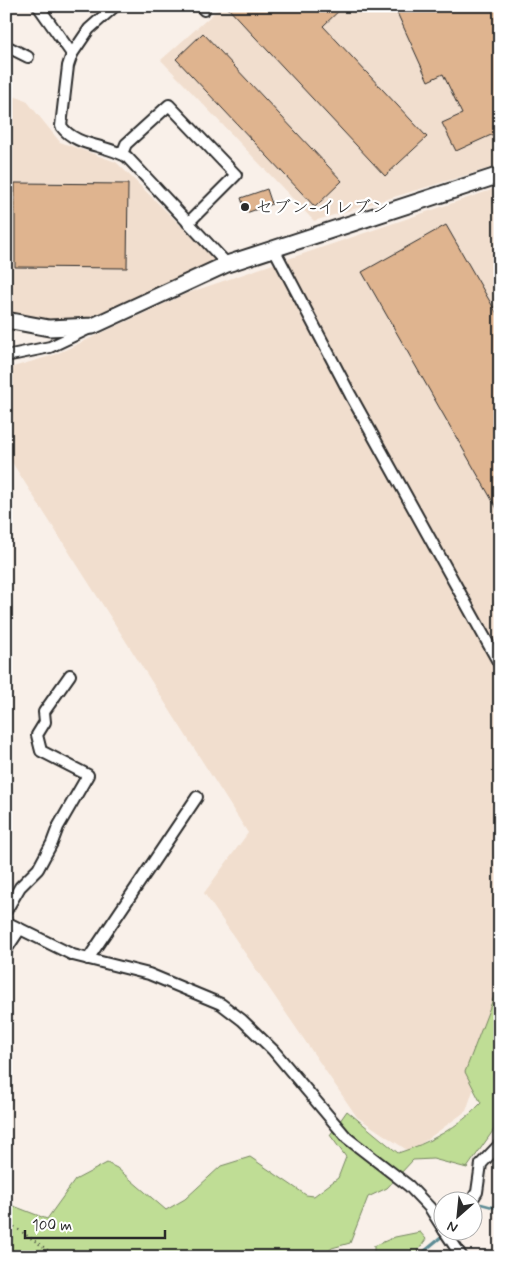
<svg xmlns="http://www.w3.org/2000/svg" width="506" height="1263" viewBox="0 0 506 1263" font-family="Mynerve,'Klee One',sans-serif">
  <style>
    .built { fill: #f1dece }
    .green { fill: #bfdd95; stroke: #758460 }
    .lines { fill: none; stroke-linecap: round; stroke-linejoin: round }
    .stream { stroke: #5d8c95; stroke-width: 2.5 }
    .building { fill: #dfb48f; stroke: #2b2b2b }
    .street-casing { stroke: #2b2b2b; stroke-width: 14 }
    .secondary-casing { stroke: #2b2b2b; stroke-width: 19 }
    .path { stroke: #2b2b2b; stroke-width: 2; stroke-dasharray: 1 4; stroke-linecap: butt }
    .street { stroke: #fff; stroke-width: 10 }
    .secondary { stroke: #fff; stroke-width: 15 }
    .poi-dot { fill: #2b2b2b; stroke: #fff; stroke-width: 2 }
    .labels { text-anchor: middle; stroke-width: 4.5; stroke-linejoin: round; paint-order: stroke }
    .poi-label { font-size: 18px; fill: #2b2b2b; stroke: #fff; text-anchor: start }
  </style>
  <rect width="100%" height="100%" fill="#f9f0e9"/>
  <filter id="ink" filterUnits="userSpaceOnUse"><feTurbulence type="fractalNoise" baseFrequency=".02" numOctaves="2"/><feDisplacementMap in="SourceGraphic" scale="10" xChannelSelector="R" yChannelSelector="G"/><feConvolveMatrix kernelMatrix="1 2 1 2 8 2 1 2 1" color-interpolation-filters="sRGB"/></filter>
  <g filter="url(#ink)">
    <g class="built">
      <path d="M 222,6 L 500,6 L 500,165 L 314,221 L 161,60 Z"/>
      <path d="M 6,94 L 26,100 L 60,142 L 116,162 L 217,261 L 91,318 L 44,320 L 6,315 Z"/>
      <path d="M 500,187 L 500,1012 L 466,1111 L 410,1152 L 357,1117 L 204,893 L 248,833 L 6,453 L 6,369 L 54,355 L 188,293 Z"/>
    </g>
    <g class="green">
      <path d="M 500,981 L 500,1079 L 495,1128 L 467,1168 L 433,1159 L 413,1160 L 387,1188 L 368,1197 L 350,1243 L 332,1248 L 320,1257 L 154,1257 L 150,1254 L 132,1257 L 6,1257 L 6,1203 L 47,1219 L 75,1180 L 107,1163 L 117,1168 L 166,1210 L 185,1199 L 221,1166 L 250,1157 L 306,1195 L 314,1196 L 338,1178 L 346,1157 L 330,1135 L 347,1111 L 398,1153 C 427,1144 461,1126 481,1103 L 465,1072 Z"/>
      <path d="M 420,1232 L 426,1239 L 414,1257 L 374,1257 L 374,1246 L 395,1237 Z"/>
    </g>
    <g class="lines">
      <g class="stream">
        <path d="M 474,1215 L 481,1204 L 500,1209"/>
        <path d="M 417,1257 L 444,1235"/>
      </g>
    </g>
    <g class="building">
      <path d="M 226,6 L 344,6 L 323,26 L 427,137 L 385,176 Z"/>
      <path d="M 394,6 L 500,6 L 500,131 L 456,151 L 442,123 L 462,114 L 443,74 L 428,81 Z"/>
      <path d="M 203,33 L 342,181 L 315,207 L 176,59 Z"/>
      <path d="M 15,183 L 128,184 L 127,268 L 15,267 Z"/>
      <path d="M 267,189 L 272,204 L 246,213 L 241,198 Z"/>
      <path d="M 446,225 L 500,319 L 500,514 L 362,272 Z"/>
    </g>
    <g class="lines">
      <defs>
        <g id="street">
          <path d="M 38,6 L 72,54 L 68,66 L 61,126 C 76,147 106,144 127,157 L 227,264"/>
          <path d="M 201,6 L 204,10"/>
          <path d="M 6,46 L 28,57"/>
          <path d="M 72,54 L 89,29 L 115,6"/>
          <path d="M 122,154 L 126,144 L 169,105 L 236,175 L 188,223"/>
          <path d="M 273,247 L 351,396 L 500,665"/>
          <path d="M 6,356 L 50,347 L 88,329"/>
          <path d="M 6,911 L 20,887 L 38,869 L 52,843 L 58,827 L 88,775 L 41,751 L 37,735 L 45,722 L 44,712 L 70,675"/>
          <path d="M 6,922 L 73,955 L 149,974 L 221,1004 L 242,1020 L 273,1050 L 347,1138 L 409,1186 L 430,1208 L 444,1230"/>
          <path d="M 6,950 L 20,929"/>
          <path d="M 88,959 L 197,797"/>
          <path d="M 472,1200 L 477,1192 L 481,1164 L 500,1144"/>
          <path d="M 444,1230 L 462,1257"/>
        </g>
        <path id="secondary" d="M 6,320 L 49,328 L 93,326 L 227,264 L 500,175"/>
      </defs>
      <use href="#street" class="street-casing"/>
      <use href="#secondary" class="secondary-casing"/>
      <path class="path" d="M 6,1221 L 58,1257"/>
      <use href="#street" class="street"/>
      <use href="#secondary" class="secondary"/>
    </g>
  </g>
  <circle class="poi-dot" cx="245" cy="207" r="5"/>
  <g class="labels">
    <g class="poi-label">
      <text x="255" y="213">セブン-イレブン</text>
    </g>
  </g>
  <rect width="506" height="1263" fill="none" stroke="#fff" stroke-width="25"/>
  <rect x="12" y="12" width="481" height="1238" fill="none" stroke="#2b2b2b" stroke-width="2" filter="url(#ink)"/>
  <g transform="translate(458 1216) rotate(207)"><circle r="24" fill="#ffffff" stroke="#aaaaaa"/>
  <path d="M0-4L9 19L0 12L-9 19Z" fill="#2b2b2b"/>
  <text y="-8" font-size="14" font-weight="bold" text-anchor="middle" fill="#2b2b2b">N</text>
  </g>
  <path d="M25 1230v8h140v-8" fill="none" stroke="#2b2b2b" stroke-width="2.5"/>
  <text x="32" y="1230" font-size="15" fill="#2b2b2b" stroke="#ffffff" stroke-width="4" paint-order="stroke">100 m</text>
</svg>
